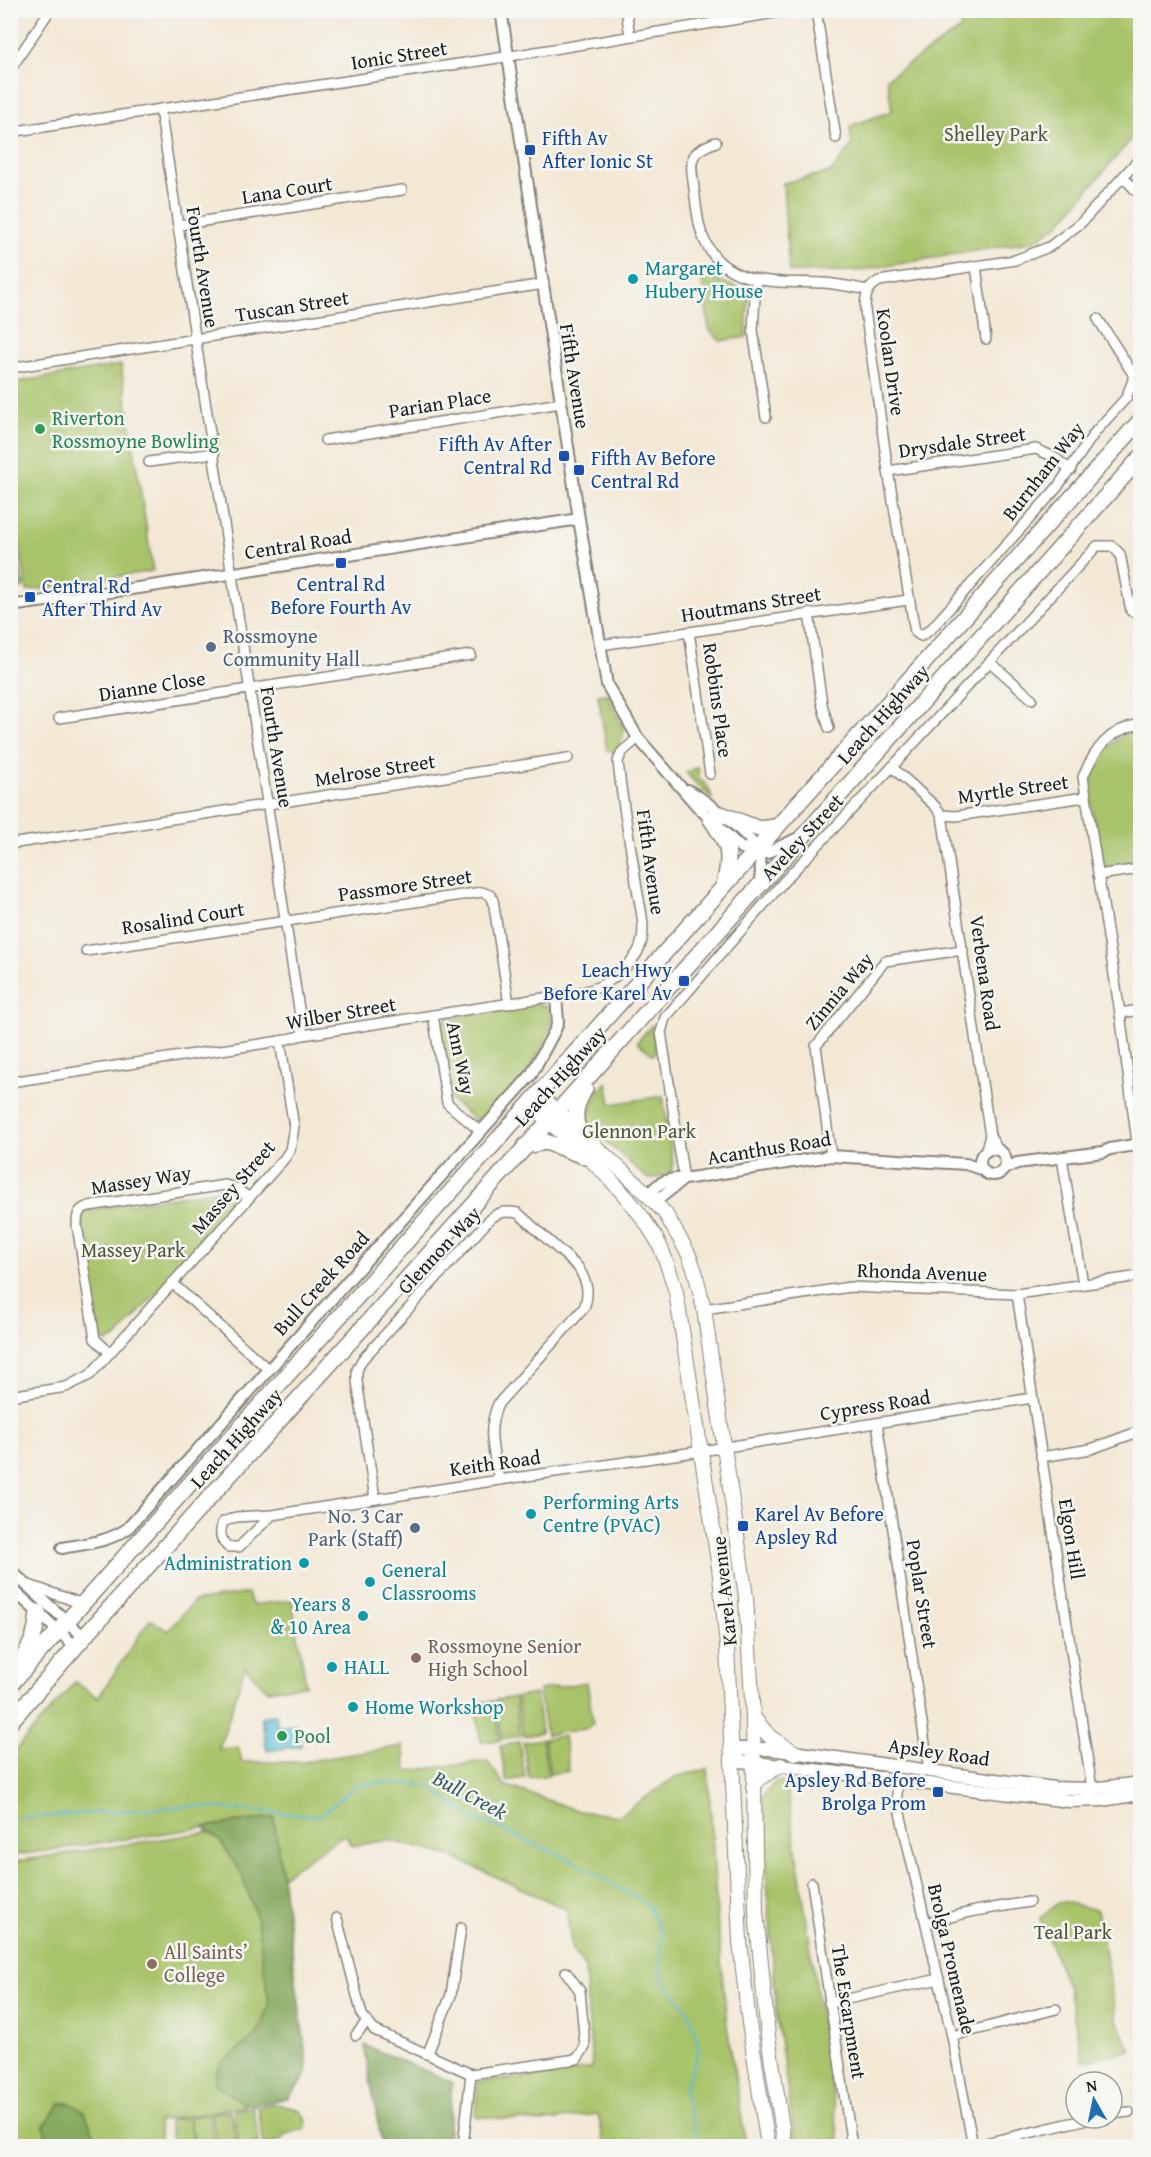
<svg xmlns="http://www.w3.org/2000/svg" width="1151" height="2157" viewBox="0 0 1151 2157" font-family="'Gentium Book Plus',serif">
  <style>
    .green { fill: #a9c36a; stroke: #627043; stroke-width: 1.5 }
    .forest { fill: #86a95e; stroke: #51623d; stroke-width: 1.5 }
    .water { fill: #55bad3; stroke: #386b78; stroke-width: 1.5 }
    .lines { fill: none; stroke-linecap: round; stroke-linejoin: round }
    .stream { stroke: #55bad3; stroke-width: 2 }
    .minor-casing { stroke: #888278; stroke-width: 12 }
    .tertiary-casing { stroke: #888278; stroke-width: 14 }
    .secondary-casing { stroke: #888278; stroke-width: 15 }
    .primary-casing { stroke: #888278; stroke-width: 16 }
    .trunk-casing { stroke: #888278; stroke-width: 18 }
    .minor { stroke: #fff; stroke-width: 9 }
    .tertiary { stroke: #fff; stroke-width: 10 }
    .secondary { stroke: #fff; stroke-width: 12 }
    .primary { stroke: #fff; stroke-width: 14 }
    .trunk { stroke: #fff; stroke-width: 15 }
    .transit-dot { fill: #1a4fb4; stroke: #f6f6f2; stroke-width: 2 }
    .culture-dot { fill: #0f9aa8; stroke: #f6f6f2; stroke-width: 2 }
    .leisure-dot { fill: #2e9e5b; stroke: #f6f6f2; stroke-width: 2 }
    .service-dot { fill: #5c6f8a; stroke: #f6f6f2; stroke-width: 2 }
    .education-dot { fill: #8d6e63; stroke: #f6f6f2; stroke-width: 2 }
    .labels { text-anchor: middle; stroke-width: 5; stroke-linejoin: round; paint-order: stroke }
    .street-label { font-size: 20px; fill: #1c1c1c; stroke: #f6f6f2 }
    .park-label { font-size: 20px; fill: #4d5637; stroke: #f6f6f2 }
    .transit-label { font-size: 20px; fill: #164399; stroke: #f6f6f2; text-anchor: start }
    .culture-label { font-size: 20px; fill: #0d838f; stroke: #f6f6f2; text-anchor: start }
    .leisure-label { font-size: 20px; fill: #27864d; stroke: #f6f6f2; text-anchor: start }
    .service-label { font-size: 20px; fill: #4e5e75; stroke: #f6f6f2; text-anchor: start }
    .education-label { font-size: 20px; fill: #785e54; stroke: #f6f6f2; text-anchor: start }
    .water-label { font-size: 21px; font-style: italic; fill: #335b65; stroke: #f6f6f2 }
  </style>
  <rect width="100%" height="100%" fill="#f6f6f2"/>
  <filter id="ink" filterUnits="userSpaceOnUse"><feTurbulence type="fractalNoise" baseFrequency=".0167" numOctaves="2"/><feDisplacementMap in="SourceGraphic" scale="12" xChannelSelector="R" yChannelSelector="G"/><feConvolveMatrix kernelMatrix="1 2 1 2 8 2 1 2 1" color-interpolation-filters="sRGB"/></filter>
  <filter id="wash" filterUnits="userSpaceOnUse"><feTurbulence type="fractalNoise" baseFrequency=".008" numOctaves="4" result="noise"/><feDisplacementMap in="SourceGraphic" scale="24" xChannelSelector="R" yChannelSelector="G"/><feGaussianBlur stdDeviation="1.35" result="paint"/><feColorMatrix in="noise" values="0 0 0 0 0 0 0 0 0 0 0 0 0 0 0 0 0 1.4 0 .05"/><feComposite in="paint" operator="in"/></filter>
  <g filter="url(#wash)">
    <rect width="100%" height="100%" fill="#f3e8d5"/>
    <g class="green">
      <path d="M 958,11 L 1140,11 L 1140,129 L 1059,224 L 1034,241 L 856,271 L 789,272 L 783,183 L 831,172 L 852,145 L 850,126 L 892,111 L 887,78 L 958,31 L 961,27 Z"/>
      <path d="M 701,274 L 749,292 L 746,337 L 720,341 L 709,329 Z"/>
      <path d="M 121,365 L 153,571 L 27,591 L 20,544 L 17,545 L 23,588 L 11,590 L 11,383 Z"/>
      <path d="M 608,694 L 624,730 L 621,742 L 613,753 L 607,750 L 598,695 Z"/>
      <path d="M 1140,730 L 1140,863 L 1101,869 L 1088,778 L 1102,753 L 1124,733 Z"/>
      <path d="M 698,767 L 699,778 L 708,787 L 712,798 L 697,785 L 686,772 Z"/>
      <path d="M 536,1004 C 585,1006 503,1110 485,1120 C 481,1122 481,1121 476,1121 L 451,1100 L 440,1025 L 448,1018 Z"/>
      <path d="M 652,1025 L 656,1052 L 653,1055 L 637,1042 Z"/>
      <path d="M 607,1082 L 611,1104 L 663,1096 L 673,1163 L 673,1169 C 667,1176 656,1180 647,1178 L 592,1129 L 588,1116 L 598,1091 Z"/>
      <path d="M 225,1189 C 233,1189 235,1192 237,1199 L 235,1205 L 116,1338 L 106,1342 L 101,1339 L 98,1334 L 81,1220 L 83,1214 L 89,1210 Z"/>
      <path d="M 248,1593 L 252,1605 L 292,1600 L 306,1685 L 267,1690 L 245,1667 L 219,1749 L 238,1747 L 242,1762 L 303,1762 L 403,1746 L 407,1771 L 487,1761 L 504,1785 L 579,1811 L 619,1816 L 675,1777 L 708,1769 L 717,1917 L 727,2025 L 746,2146 L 605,2146 L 598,2114 L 541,2122 L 475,2116 L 478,2082 L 534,2077 L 592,2068 L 585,1967 L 572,1950 L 566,1909 L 451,1856 L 388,1840 L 352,1846 L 345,1834 L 281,1877 L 305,2051 L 240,2061 L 245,2106 L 158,2121 L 161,2146 L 11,2146 L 11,1862 L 274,1822 L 275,1829 L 274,1817 L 11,1856 L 11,1755 L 75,1682 L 98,1698 L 150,1619 L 168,1631 L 194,1601 Z"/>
      <path d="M 587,1682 L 593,1723 L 589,1728 L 546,1735 L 539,1690 Z"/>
      <path d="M 536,1694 L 541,1733 L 523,1736 L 517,1697 Z"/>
      <path d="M 515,1697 L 520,1736 L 502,1739 L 496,1700 Z"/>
      <path d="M 494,1701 L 500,1740 L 481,1742 L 475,1703 Z"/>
      <path d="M 564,1736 L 569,1771 L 550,1774 L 544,1739 Z"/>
      <path d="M 542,1739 L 548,1775 L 529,1778 L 523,1742 Z"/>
      <path d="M 519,1742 L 525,1778 L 506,1781 L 500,1746 Z"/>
      <path d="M 776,1781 L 785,1783 L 789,1802 L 840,2146 L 796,2146 L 777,2019 L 761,1798 Z"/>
      <path d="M 1061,1901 L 1097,1910 L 1116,2017 L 1131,2051 L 1083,2061 L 1068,1988 L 1040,1918 Z"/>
      <path d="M 271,2104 C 288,2105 308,2106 306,2128 L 284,2135 L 282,2140 L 264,2146 L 258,2107 Z"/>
      <path d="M 253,2107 L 259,2143 L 239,2146 L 234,2110 Z"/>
      <path d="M 231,2111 L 237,2146 L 217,2146 L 212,2113 Z"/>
      <path d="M 210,2114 L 214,2146 L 194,2146 L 190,2117 Z"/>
      <path d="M 188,2118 L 193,2146 L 173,2146 L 169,2120 Z"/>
    </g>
    <g class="forest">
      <path d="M 274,1817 L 308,2070 L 302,2081 L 288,2098 L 253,2105 L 244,2104 L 214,2083 L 218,2066 L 257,2034 L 269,2005 L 256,1915 L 241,1873 L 221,1842 L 204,1827 Z"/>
      <path d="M 364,2045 L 452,2082 L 448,2146 L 382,2146 Z"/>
      <path d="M 60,2103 L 71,2103 L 85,2113 L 94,2134 L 105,2140 L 118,2145 L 144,2140 L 148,2142 L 149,2146 L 45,2146 L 47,2142 L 44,2126 Z"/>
    </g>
    <path class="water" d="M 276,1714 L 278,1727 L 297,1724 L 301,1746 L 267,1751 L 261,1717 Z"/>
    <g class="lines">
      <path class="stream" d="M 10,1819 L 191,1806 L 320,1816 L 355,1786 L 382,1782 L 429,1786 L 466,1814 L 571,1860 L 647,1904 L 661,1932 L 660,1975 L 690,2014 L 699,2049 L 683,2093 L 701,2146"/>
    </g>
  </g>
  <g filter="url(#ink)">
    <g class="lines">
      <defs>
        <g id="minor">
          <path d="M 626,10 L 630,36"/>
          <path d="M 816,10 L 836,138"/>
          <path d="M 10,70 L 50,10"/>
          <path d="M 160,109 L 303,1035"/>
          <path d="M 10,132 L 498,58 L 793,10"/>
          <path d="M 716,142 C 688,152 690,160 694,188 C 696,204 697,222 703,237 C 724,289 778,281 823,283 C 838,284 853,287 868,290"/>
          <path d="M 1123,177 L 1140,195"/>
          <path d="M 179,225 L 402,190"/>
          <path d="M 976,266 L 986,339"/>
          <path d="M 756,280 L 753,330 L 766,417"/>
          <path d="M 1098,319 L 1133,374 L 1133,380 L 1126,398 L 1096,431 L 1056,489 L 931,629 L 921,636 L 915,632 L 888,471 L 865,310 C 865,296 867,288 879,281 L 1015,260 L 1049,247 L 1081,223 L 1140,158"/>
          <path d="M 10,368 L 544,284"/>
          <path d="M 325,440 L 561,403"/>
          <path d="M 149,462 L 214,453"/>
          <path d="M 888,471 L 1036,449 L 1054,457 L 1071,470"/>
          <path d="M 809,613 L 822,704 L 829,728"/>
          <path d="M 689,632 L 710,774"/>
          <path d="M 600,645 L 908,600"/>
          <path d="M 990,662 L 1032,699"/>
          <path d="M 59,718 L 471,655"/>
          <path d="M 892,767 L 935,806 L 942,815 L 956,816 L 1085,797"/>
          <path d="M 942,815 L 990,1136 L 998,1150"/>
          <path d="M 10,844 L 568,758"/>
          <path d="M 1098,875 L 1140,869"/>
          <path d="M 86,951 L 482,892 L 490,895 L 493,900 L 509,1004"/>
          <path d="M 1120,1013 L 1140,1010"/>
          <path d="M 433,1015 L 447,1103 L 481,1132"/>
          <path d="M 10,1082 L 280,1041 L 303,1035 L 556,996 C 588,991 602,991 626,967 C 632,960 639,953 641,944 C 646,927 640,906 637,889 C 631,846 622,804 618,761 L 622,752 L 638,738"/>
          <path d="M 1138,1150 L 1120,1013 L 1083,777 C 1095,748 1109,730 1140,724"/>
          <path d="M 985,1152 L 990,1136"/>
          <path d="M 831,1156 L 816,1046 L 885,961 L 963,950"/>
          <path d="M 1062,1158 L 1083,1284"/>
          <path d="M 684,1179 L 661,1032 L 665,1018 L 786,879 L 892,767 L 1097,546 L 1112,546 L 1120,554 L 1131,611"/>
          <path d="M 172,1283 L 268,1369"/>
          <path d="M 1017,1294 L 1092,1789"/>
          <path d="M 704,1309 L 850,1287 L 1017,1294 L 1140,1276"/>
          <path d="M 110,1353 L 95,1339 L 77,1225 C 77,1215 78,1209 89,1206 L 225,1185 L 236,1188 L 249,1198"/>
          <path d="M 10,1396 L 66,1387 L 90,1375 L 284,1159 L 290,1150 L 294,1127 L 280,1041"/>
          <path d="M 877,1423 L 929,1770"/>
          <path d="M 1041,1457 L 1091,1449 L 1140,1431"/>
          <path d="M 375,1499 L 357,1381 L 357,1370 L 362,1360 L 490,1219 C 499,1211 507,1211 518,1213 L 578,1267 C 587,1282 590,1292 584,1308 L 498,1404 C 486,1432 494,1451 499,1480"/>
          <path d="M 272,1515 L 239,1547 L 228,1547 C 220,1540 219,1532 223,1522 L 236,1517 L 272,1515 L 499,1480 L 695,1452 L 1032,1398"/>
          <path d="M 29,1585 L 83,1604"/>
          <path d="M 897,1780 L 897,1800 L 952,2036 L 973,2146"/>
          <path d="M 812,1883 L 852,2146"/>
          <path d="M 337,1918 L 362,2015 L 374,2030 L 471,2074 L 577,2059 L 585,2047 L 580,1991 L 566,1972"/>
          <path d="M 926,1923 L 975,1911 L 1029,1902"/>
          <path d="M 829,2003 L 939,1979"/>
          <path d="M 356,2035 L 367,2021"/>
          <path d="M 952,2036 L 1056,2009"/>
          <path d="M 428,2053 L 451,1995 L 461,1928"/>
          <path d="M 1112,2114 L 1129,2112"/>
          <path d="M 463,2146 L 471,2074"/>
          <path d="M 973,2146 L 1092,2118"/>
        </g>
        <g id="tertiary">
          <path d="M 501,10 L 579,519 L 607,685 L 638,738 L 698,807 L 741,848 L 757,849 L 767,853 L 796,839"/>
          <path d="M 10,606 L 152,586 L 579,519"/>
          <path d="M 688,790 C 704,799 750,834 757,850 C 762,860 761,872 760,883"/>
          <circle cx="993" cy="1162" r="13"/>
          <path d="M 1004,1169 L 1017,1163 L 1103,1152 L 1110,1149 L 1140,1144"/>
          <path d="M 684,1179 L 661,1197 L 649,1195 C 657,1182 669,1178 684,1179 L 831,1156 L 966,1164 L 983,1170"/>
          <path d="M 62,1548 C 84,1544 108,1542 127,1529 L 531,1075 L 555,1030 L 558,1022 L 556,996"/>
          <path d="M 10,1570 L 84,1637"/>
          <path d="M 10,1587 L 76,1647"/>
        </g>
        <g id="secondary">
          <path d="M 732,1749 L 771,1749 L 1054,1788 L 1092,1789 L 1140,1783"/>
          <path d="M 732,1760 L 1069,1801 L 1102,1800 L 1140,1794"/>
        </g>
        <g id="primary">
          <path d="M 539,1095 L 640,1187 L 665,1213 L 688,1253 L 695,1271 L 704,1309 L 746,1597 L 753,1717 L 756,1912 L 768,2036 L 785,2146"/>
          <path d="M 531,1105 C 575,1146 630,1190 659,1244 C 666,1259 671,1275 676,1292 L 719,1567 L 727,1646 L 740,1942 L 749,2023 L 768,2146"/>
          <path d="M 753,1717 L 770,1737 L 796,1753"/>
          <path d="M 753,1787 L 760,1778 L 781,1765"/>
        </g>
        <g id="trunk">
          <path d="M 721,814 L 759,829 L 776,827"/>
          <path d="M 710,818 C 729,845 732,852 724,885"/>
          <path d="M 578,1129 C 573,1112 577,1103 585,1089"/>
          <path d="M 525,1146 L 546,1142 L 586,1157"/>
          <path d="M 17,1666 C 31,1647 36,1636 38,1612"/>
          <path d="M 10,1685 L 1140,421"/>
          <path d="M 10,1722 L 92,1628 L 593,1072 L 1140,458"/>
        </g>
      </defs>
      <use href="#minor" class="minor-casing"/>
      <use href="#tertiary" class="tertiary-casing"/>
      <use href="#secondary" class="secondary-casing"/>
      <use href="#primary" class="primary-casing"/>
      <use href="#trunk" class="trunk-casing"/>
      <use href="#minor" class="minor"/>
      <use href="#tertiary" class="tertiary"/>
      <use href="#secondary" class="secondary"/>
      <use href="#primary" class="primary"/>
      <use href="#trunk" class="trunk"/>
    </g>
  </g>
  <g class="transit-dot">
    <rect x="524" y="144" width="12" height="12" rx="3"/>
    <rect x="558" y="450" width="12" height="12" rx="3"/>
    <rect x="573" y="464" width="12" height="12" rx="3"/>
    <rect x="335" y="557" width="12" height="12" rx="3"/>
    <rect x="24" y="591" width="12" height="12" rx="3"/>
    <rect x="678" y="975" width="12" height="12" rx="3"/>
    <rect x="737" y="1520" width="12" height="12" rx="3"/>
    <rect x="932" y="1786" width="12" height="12" rx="3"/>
  </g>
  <g class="culture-dot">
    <circle cx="633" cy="279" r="6"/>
    <circle cx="531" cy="1514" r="6"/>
    <circle cx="304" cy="1563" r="6"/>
    <circle cx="370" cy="1582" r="6"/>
    <circle cx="363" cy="1616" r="6"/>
    <circle cx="332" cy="1667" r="6"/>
    <circle cx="353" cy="1707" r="6"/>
  </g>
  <g class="leisure-dot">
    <circle cx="40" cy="429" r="6"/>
    <circle cx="282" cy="1736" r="6"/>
  </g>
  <g class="service-dot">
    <circle cx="211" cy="647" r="6"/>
    <circle cx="415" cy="1528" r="6"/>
  </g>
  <g class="education-dot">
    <circle cx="416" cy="1658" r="6"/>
    <circle cx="152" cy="1964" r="6"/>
  </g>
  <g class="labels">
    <g class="street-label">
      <text transform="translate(399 55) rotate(-9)" y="7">Ionic Street</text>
      <text transform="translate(287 190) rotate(-9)" y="7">Lana Court</text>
      <text transform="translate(203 267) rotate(81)" y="7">Fourth Avenue</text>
      <text transform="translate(292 306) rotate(-9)" y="7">Tuscan Street</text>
      <text transform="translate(891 362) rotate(82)" y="7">Koolan Drive</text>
      <text transform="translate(575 376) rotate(81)" y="7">Fifth Avenue</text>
      <text transform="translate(440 403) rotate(-9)" y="7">Parian Place</text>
      <text transform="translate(962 442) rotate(-8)" y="7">Drysdale Street</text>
      <text transform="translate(1043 471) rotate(-52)" y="7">Burnham Way</text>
      <text transform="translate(298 544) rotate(-9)" y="7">Central Road</text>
      <text transform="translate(751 604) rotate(-9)" y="7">Houtmans Street</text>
      <text transform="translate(152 686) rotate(-9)" y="7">Dianne Close</text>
      <text transform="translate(718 700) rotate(82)" y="7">Robbins Place</text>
      <text transform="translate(883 714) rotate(-48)" y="7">Leach Highway</text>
      <text transform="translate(277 747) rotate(81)" y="7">Fourth Avenue</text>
      <text transform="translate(375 770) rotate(-9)" y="7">Melrose Street</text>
      <text transform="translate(1013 789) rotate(-8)" y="7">Myrtle Street</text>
      <text transform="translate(802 837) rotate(-47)" y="7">Aveley Street</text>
      <text transform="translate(651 862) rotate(82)" y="7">Fifth Avenue</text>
      <text transform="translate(405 885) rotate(-8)" y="7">Passmore Street</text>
      <text transform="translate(183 918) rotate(-9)" y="7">Rosalind Court</text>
      <text transform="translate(985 973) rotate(82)" y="7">Verbena Road</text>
      <text transform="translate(839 991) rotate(-50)" y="7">Zinnia Way</text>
      <text transform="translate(341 1013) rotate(-10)" y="7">Wilber Street</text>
      <text transform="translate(461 1058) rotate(78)" y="7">Ann Way</text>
      <text transform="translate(560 1076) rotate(-48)" y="7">Leach Highway</text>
      <text transform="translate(769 1148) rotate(-9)" y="7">Acanthus Road</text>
      <text transform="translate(141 1180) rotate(-9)" y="7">Massey Way</text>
      <text transform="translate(233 1187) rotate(-49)" y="7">Massey Street</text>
      <text transform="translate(439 1250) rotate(-47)" y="7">Glennon Way</text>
      <text transform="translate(922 1272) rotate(2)" y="7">Rhonda Avenue</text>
      <text transform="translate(321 1283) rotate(-48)" y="7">Bull Creek Road</text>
      <text transform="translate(875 1405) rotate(-9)" y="7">Cypress Road</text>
      <text transform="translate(236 1438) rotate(-48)" y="7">Leach Highway</text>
      <text transform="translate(495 1463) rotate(-8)" y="7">Keith Road</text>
      <text transform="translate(1072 1539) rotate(81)" y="7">Elgon Hill</text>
      <text transform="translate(724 1591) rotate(-96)" y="7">Karel Avenue</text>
      <text transform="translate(922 1594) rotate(81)" y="7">Poplar Street</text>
      <text transform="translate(939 1752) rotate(8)" y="7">Apsley Road</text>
      <text transform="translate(952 1959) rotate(77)" y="7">Brolga Promenade</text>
      <text transform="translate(849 2012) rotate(81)" y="7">The Escarpment</text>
    </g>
    <g class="park-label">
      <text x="996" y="141">Shelley Park</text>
      <text x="639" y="1138">Glennon Park</text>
      <text x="133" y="1257">Massey Park</text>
      <text x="1073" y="1939">Teal Park</text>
    </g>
    <g class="transit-label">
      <text x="542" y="145">Fifth Av<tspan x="542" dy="23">After Ionic St</tspan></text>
      <text x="552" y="451" text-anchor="end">Fifth Av After<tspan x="552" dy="23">Central Rd</tspan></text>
      <text x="591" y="465">Fifth Av Before<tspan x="591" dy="23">Central Rd</tspan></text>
      <text x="341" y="591" text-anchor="middle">Central Rd<tspan x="341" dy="23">Before Fourth Av</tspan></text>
      <text x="42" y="593">Central Rd<tspan x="42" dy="23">After Third Av</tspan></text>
      <text x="672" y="977" text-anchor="end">Leach Hwy<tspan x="672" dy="23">Before Karel Av</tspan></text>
      <text x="755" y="1521">Karel Av Before<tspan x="755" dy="23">Apsley Rd</tspan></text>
      <text x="926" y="1787" text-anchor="end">Apsley Rd Before<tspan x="926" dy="23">Brolga Prom</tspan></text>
    </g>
    <g class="culture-label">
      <text x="645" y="275">Margaret<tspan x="645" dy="23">Hubery House</tspan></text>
      <text x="543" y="1509">Performing Arts<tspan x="543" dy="23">Centre (PVAC)</tspan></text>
      <text x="292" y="1570" text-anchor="end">Administration</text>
      <text x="382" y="1577">General<tspan x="382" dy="23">Classrooms</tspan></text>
      <text x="351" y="1611" text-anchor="end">Years 8<tspan x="351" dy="23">&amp; 10 Area</tspan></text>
      <text x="344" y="1674">HALL</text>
      <text x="365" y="1714">Home Workshop</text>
    </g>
    <g class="leisure-label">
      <text x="52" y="425">Riverton<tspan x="52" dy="23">Rossmoyne Bowling</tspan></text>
      <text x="294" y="1743">Pool</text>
    </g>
    <g class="service-label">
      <text x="223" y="643">Rossmoyne<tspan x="223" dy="23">Community Hall</tspan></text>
      <text x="403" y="1523" text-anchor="end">No. 3 Car<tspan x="403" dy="23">Park (Staff)</tspan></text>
    </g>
    <g class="education-label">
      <text x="428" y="1653">Rossmoyne Senior<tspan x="428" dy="23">High School</tspan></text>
      <text x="164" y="1959">All Saints’<tspan x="164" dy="23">College</tspan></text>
    </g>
    <g class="water-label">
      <text transform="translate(470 1795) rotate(28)" y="7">Bull Creek</text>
    </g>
  </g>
  <rect width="1151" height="2157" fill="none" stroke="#f6f6f2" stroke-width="36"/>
  <g transform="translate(1094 2100) rotate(351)"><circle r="28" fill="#f6f6f2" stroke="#9f9f9c" stroke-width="1.5"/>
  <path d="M0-4.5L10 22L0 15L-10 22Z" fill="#1f6fb2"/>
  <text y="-9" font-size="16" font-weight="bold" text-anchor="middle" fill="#1c1c1c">N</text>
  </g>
</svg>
